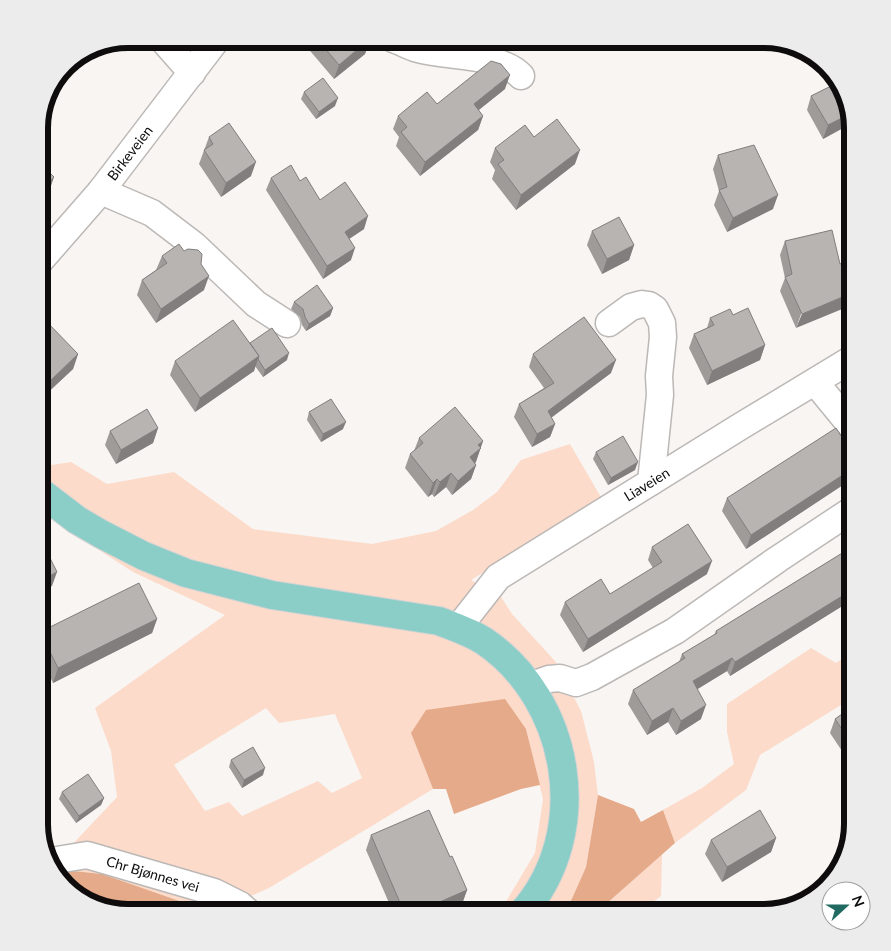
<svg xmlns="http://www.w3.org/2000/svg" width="891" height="951" viewBox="0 0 891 951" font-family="Lato,sans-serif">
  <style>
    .green { fill: #fcdbca; fill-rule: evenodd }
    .forest { fill: #e5aa89 }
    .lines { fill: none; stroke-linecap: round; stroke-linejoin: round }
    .minor-casing { stroke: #bcb8b6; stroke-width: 29 }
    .major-casing { stroke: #d4d3d3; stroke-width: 30 }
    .minor { stroke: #fff; stroke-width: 26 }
    .major { stroke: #8acec7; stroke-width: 28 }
    .wall { fill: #9e9b99 }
    .shaded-wall { fill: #817e7d }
    .building { fill: #b8b4b2; stroke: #817e7d }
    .labels { text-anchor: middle; stroke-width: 4; stroke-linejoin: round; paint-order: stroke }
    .street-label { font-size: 14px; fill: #0e0c0c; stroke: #fff }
    .rim { fill: none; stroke: #0e0c0c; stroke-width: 6 }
  </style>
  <rect width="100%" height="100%" fill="#f9f5f2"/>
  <g class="green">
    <path d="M 570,444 L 602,499 L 471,580 L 501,597 L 512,614 L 555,661 L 581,711 L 594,762 L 598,795 L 586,867 L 566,912 L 495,912 L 507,900 L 535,853 L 543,799 L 526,729 L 411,733 L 433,789 L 269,888 L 215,912 L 211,912 L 102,874 L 54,869 L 53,865 L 117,797 L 111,751 L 95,708 L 225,615 L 133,572 L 39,511 L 39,453 L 52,465 L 71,462 L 107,484 L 174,472 L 253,529 L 372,544 L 436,531 L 473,510 L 497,492 L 521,460 ZM 266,708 L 279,723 L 335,714 L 362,778 L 332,793 L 318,781 L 242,816 L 229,802 L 205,811 L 174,765 Z"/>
    <path d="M 811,648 L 836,663 L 852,652 L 852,684 L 848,687 L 841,705 L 760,755 L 746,790 L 675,843 L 663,810 L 702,788 L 734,764 L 727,732 L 727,704 Z"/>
    <path d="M 662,854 L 661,896 L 640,912 L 597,912 Z"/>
  </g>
  <g class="forest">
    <path d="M 505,699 L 526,729 L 540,785 L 521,789 L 454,814 L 446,789 L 433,789 L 411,733 L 426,710 Z"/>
    <path d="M 598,795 L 634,809 L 641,822 L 663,810 L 675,843 L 597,912 L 566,912 L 586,867 Z"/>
    <path d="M 54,869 L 102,874 L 211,912 L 127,912 L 88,903 L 57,878 Z"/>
  </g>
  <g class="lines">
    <defs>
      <g id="minor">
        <path d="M 162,39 L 192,73"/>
        <path d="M 393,39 C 402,42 410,47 418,49 C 447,57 501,54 521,76"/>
        <path d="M 101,191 L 152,213 L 194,245 L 256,304 L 287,324"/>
        <path id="s1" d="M 39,262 L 101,191 L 217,39"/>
        <path d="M 609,323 L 631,307 L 642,304 L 649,305 L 655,309 L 662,323 L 663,337 L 659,376 L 660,395 L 651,482"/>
        <path d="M 815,382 L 852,427"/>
        <path id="s2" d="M 458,628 L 498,577 L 741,426 L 852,359"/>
        <path d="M 529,686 L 549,679 L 560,678 L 576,683 L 592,677 L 675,631 L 778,559 L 852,510"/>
        <path id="s3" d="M 51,861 L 87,855 L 214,892 L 240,905 L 248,912"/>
      </g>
      <path id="major" d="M 39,491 L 77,520 L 101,534 L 144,556 L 186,573 L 272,595 L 439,621 C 454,627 470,632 484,641 C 571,700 593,832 523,912"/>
    </defs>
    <use href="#minor" class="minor-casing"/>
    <use href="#major" class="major-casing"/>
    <use href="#minor" class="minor"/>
    <use href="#major" class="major"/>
  </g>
  <g class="wall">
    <path d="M 300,39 L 370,39 L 365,54 L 334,79 Z"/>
    <path d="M 837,83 L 848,115 L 843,128 L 823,139 L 807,110 L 811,96 Z"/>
    <path d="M 505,89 L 478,110 L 483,116 L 478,130 L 420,176 L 396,146 L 399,137 L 393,129 L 398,116 L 437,104 Z"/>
    <path d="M 304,92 L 335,106 L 316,119 L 301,99 Z"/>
    <path d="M 209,137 L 251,176 L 221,197 L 199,164 Z"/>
    <path d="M 534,137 L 575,164 L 516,210 L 492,179 L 495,170 L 490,162 L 495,148 Z"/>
    <path d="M 718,155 L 773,209 L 727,232 L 714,205 L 719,191 L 713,169 Z"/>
    <path d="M 271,178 L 300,181 L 320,200 L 364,229 L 349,239 L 351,260 L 323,279 L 266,190 Z"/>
    <path d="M 832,230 L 796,328 L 780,291 L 785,278 L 780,255 L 785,241 Z"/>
    <path d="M 592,231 L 634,245 L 629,260 L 602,274 L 587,245 Z"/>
    <path d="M 184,251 L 201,264 L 204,290 L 156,323 L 137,295 L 142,280 L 156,270 L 162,256 Z"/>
    <path d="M 294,302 L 333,308 L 330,316 L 306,331 L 302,325 L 300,317 L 291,309 Z"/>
    <path d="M 733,315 L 765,345 L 760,360 L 707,385 L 689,348 L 694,334 L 707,328 L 710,318 Z"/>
    <path d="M 39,326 L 78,354 L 73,369 L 42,398 L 39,395 Z"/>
    <path d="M 250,343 L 287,360 L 263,377 L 255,366 L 254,371 L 195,412 L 170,375 L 175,361 Z"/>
    <path d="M 533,354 L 611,373 L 551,417 L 555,424 L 550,437 L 532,447 L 514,417 L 519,404 L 544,388 L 529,367 Z"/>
    <path d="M 309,412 L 343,429 L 321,442 L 307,420 Z"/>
    <path d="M 158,428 L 153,443 L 116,464 L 105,445 L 110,431 Z"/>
    <path d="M 419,438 L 483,441 L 475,463 L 476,465 L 471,479 L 452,495 L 446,487 L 434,497 L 432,494 L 428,497 L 405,468 L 410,454 L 414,451 Z"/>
    <path d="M 852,441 L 852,479 L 746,549 L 722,511 L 727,498 L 847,445 Z"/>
    <path d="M 596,452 L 635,470 L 608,485 L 593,459 Z"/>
    <path d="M 652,547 L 707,574 L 583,652 L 560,615 L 565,602 L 610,594 L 653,568 L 648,560 Z"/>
    <path d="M 852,547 L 852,600 L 730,676 L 727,671 L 697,689 L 701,719 L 676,735 L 668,722 L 647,735 L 628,704 L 633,690 L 679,662 L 682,654 L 714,635 L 716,631 Z"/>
    <path d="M 157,619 L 152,633 L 53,683 L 39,654 L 39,637 L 40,632 Z"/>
    <path d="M 852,707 L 852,761 L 850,763 L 830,733 L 835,719 Z"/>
    <path d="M 231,760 L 263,775 L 242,788 L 229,767 Z"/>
    <path d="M 62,792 L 104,798 L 101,805 L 76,823 L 59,799 Z"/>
    <path d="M 371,835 L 467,890 L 462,904 L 443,912 L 393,912 L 366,850 Z"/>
    <path d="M 776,838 L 771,852 L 722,882 L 705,854 L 711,840 Z"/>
  </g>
  <g class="shaded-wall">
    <path d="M 370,39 L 365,54 L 334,79 L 339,65 Z"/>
    <path d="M 510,75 L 505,89 L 469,118 L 474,104 Z"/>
    <path d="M 338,98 L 335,106 L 316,119 L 319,112 Z"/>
    <path d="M 848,115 L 843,128 L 823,139 L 828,125 Z"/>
    <path d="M 483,116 L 478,130 L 420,176 L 425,162 Z"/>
    <path d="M 580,150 L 575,164 L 516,210 L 521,195 Z"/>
    <path d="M 256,162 L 251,176 L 221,197 L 226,183 Z"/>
    <path d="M 54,177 L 49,192 L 39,201 L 39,192 Z"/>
    <path d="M 778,195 L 773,209 L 727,232 L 733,218 Z"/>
    <path d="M 368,216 L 364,229 L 340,245 L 345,232 Z"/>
    <path d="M 634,245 L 629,260 L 602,274 L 607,259 Z"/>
    <path d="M 355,248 L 351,260 L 323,279 L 327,266 Z"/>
    <path d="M 209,276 L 204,290 L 156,323 L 161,309 Z"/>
    <path d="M 852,293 L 852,305 L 796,328 L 802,314 Z"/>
    <path d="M 333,308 L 330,316 L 306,331 L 309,324 Z"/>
    <path d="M 765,345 L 760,360 L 707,385 L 712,371 Z"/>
    <path d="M 289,353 L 287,360 L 263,377 L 265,370 Z"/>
    <path d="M 78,354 L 73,369 L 42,398 L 47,384 Z"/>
    <path d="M 259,356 L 254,371 L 195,412 L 200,398 Z"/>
    <path d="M 616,360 L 611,373 L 543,424 L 548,411 Z"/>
    <path d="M 346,422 L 343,429 L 321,442 L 323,434 Z"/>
    <path d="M 555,424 L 550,437 L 532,447 L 537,434 Z"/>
    <path d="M 158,428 L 153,443 L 116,464 L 121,450 Z"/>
    <path d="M 483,441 L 476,462 L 465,471 L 470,457 L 478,445 Z"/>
    <path d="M 638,462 L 635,470 L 608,485 L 611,478 Z"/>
    <path d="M 476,465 L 471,479 L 452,495 L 458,481 Z"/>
    <path d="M 852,469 L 852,479 L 746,549 L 751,535 Z"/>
    <path d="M 451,473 L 446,487 L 434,497 L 440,482 Z"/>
    <path d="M 437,479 L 432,494 L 428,497 L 433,483 Z"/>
    <path d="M 712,561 L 707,574 L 583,652 L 588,639 Z"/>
    <path d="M 57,572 L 52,586 L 39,593 L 39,581 Z"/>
    <path d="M 852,590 L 852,600 L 730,676 L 735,662 Z"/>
    <path d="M 157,619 L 152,633 L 53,683 L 58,668 Z"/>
    <path d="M 732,658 L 727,671 L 688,695 L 693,681 Z"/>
    <path d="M 706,705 L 701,719 L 676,735 L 681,721 Z"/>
    <path d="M 673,708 L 668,722 L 647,735 L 652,721 Z"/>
    <path d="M 265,768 L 263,775 L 242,788 L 244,780 Z"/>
    <path d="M 104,798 L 101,805 L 76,823 L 79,816 Z"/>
    <path d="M 776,838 L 771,852 L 722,882 L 727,867 Z"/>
    <path d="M 467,890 L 462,904 L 443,912 L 417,912 Z"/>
  </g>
  <g class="building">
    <path d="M 317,39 L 370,39 L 339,65 Z"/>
    <path d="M 491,61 L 501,64 L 510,75 L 474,104 L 483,116 L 425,162 L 401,132 L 407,127 L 398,116 L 427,92 L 437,104 Z"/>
    <path d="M 323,78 L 338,98 L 319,112 L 304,92 Z"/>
    <path d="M 837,83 L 845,106 L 843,106 L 848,115 L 828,125 L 811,96 Z"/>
    <path d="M 557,119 L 580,150 L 521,195 L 498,164 L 504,160 L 495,148 L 525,125 L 534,137 Z"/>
    <path d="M 229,123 L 256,162 L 226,183 L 204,150 L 213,144 L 209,137 Z"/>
    <path d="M 754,145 L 778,195 L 733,218 L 719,190 L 727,187 L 718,155 Z"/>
    <path d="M 39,162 L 54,177 L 39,192 Z"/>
    <path d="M 291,165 L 300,181 L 306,177 L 320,200 L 345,182 L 368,216 L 345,232 L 355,248 L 327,266 L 271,178 Z"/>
    <path d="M 619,217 L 634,245 L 607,259 L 592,231 Z"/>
    <path d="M 832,230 L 840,264 L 852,259 L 852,293 L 802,314 L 785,277 L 792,274 L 785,241 Z"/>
    <path d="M 179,244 L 184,251 L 188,249 L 198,250 L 202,254 L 201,264 L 209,276 L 161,309 L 142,280 L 167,263 L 162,256 Z"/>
    <path d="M 317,285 L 333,308 L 309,324 L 305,317 L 303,309 L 294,302 Z"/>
    <path d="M 748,308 L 765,345 L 712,371 L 694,334 L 714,325 L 710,318 L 730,309 L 733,315 Z"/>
    <path d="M 584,317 L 616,360 L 548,411 L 555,424 L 537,434 L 519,404 L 554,383 L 533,354 Z"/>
    <path d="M 45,320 L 78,354 L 47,384 L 39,375 L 39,326 Z"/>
    <path d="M 233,320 L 259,356 L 200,398 L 175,361 Z"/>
    <path d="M 272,328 L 289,353 L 265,370 L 258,359 L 259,356 L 250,343 Z"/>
    <path d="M 331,399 L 346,422 L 323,434 L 309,412 Z"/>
    <path d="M 455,407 L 483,441 L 478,445 L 481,448 L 470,457 L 476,465 L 458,481 L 451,473 L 440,482 L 437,479 L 433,483 L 410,454 L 423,443 L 419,438 Z"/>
    <path d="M 147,409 L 158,428 L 121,450 L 110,431 Z"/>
    <path d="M 836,428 L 847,445 L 852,441 L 852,469 L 751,535 L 727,498 Z"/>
    <path d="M 623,436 L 638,462 L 611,478 L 596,452 Z"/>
    <path d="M 688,524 L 712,561 L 588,639 L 565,602 L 601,579 L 610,594 L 662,562 L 652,547 Z"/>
    <path d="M 39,536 L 57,572 L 39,581 Z"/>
    <path d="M 852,547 L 852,590 L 735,662 L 732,658 L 693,681 L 706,705 L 681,721 L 673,708 L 652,721 L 633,690 L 685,658 L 682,654 L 717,633 L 716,631 Z"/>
    <path d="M 139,583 L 157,619 L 58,668 L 40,632 Z"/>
    <path d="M 852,707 L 852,744 L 835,719 Z"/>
    <path d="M 253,747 L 265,768 L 244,780 L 231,760 Z"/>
    <path d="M 88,774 L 104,798 L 79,816 L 62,792 Z"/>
    <path d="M 429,810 L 450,857 L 452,856 L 467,890 L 417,912 L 404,912 L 371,835 Z"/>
    <path d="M 760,810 L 776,838 L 727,867 L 711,840 Z"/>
  </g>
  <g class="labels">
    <g class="street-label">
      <text dy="5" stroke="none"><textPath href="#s1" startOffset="142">Birkeveien</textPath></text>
      <text dy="5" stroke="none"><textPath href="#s2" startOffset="240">Liaveien</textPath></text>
      <text dy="5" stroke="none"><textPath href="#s3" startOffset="105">Chr Bjønnes vei</textPath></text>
    </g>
  </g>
  <path d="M0 0H891V951H0ZM128 48H764A80 80 0 0 1 844 128V824A80 80 0 0 1 764 904H128A80 80 0 0 1 48 824V128A80 80 0 0 1 128 48Z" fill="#ececec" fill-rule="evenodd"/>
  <path class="rim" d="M128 48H764A80 80 0 0 1 844 128V824A80 80 0 0 1 764 904H128A80 80 0 0 1 48 824V128A80 80 0 0 1 128 48Z"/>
  <g transform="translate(846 906) rotate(69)"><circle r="24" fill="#ffffff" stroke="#9f9e9e"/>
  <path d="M0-4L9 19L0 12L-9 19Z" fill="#216a62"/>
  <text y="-8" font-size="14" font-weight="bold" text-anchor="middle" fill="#0e0c0c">N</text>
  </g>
</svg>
